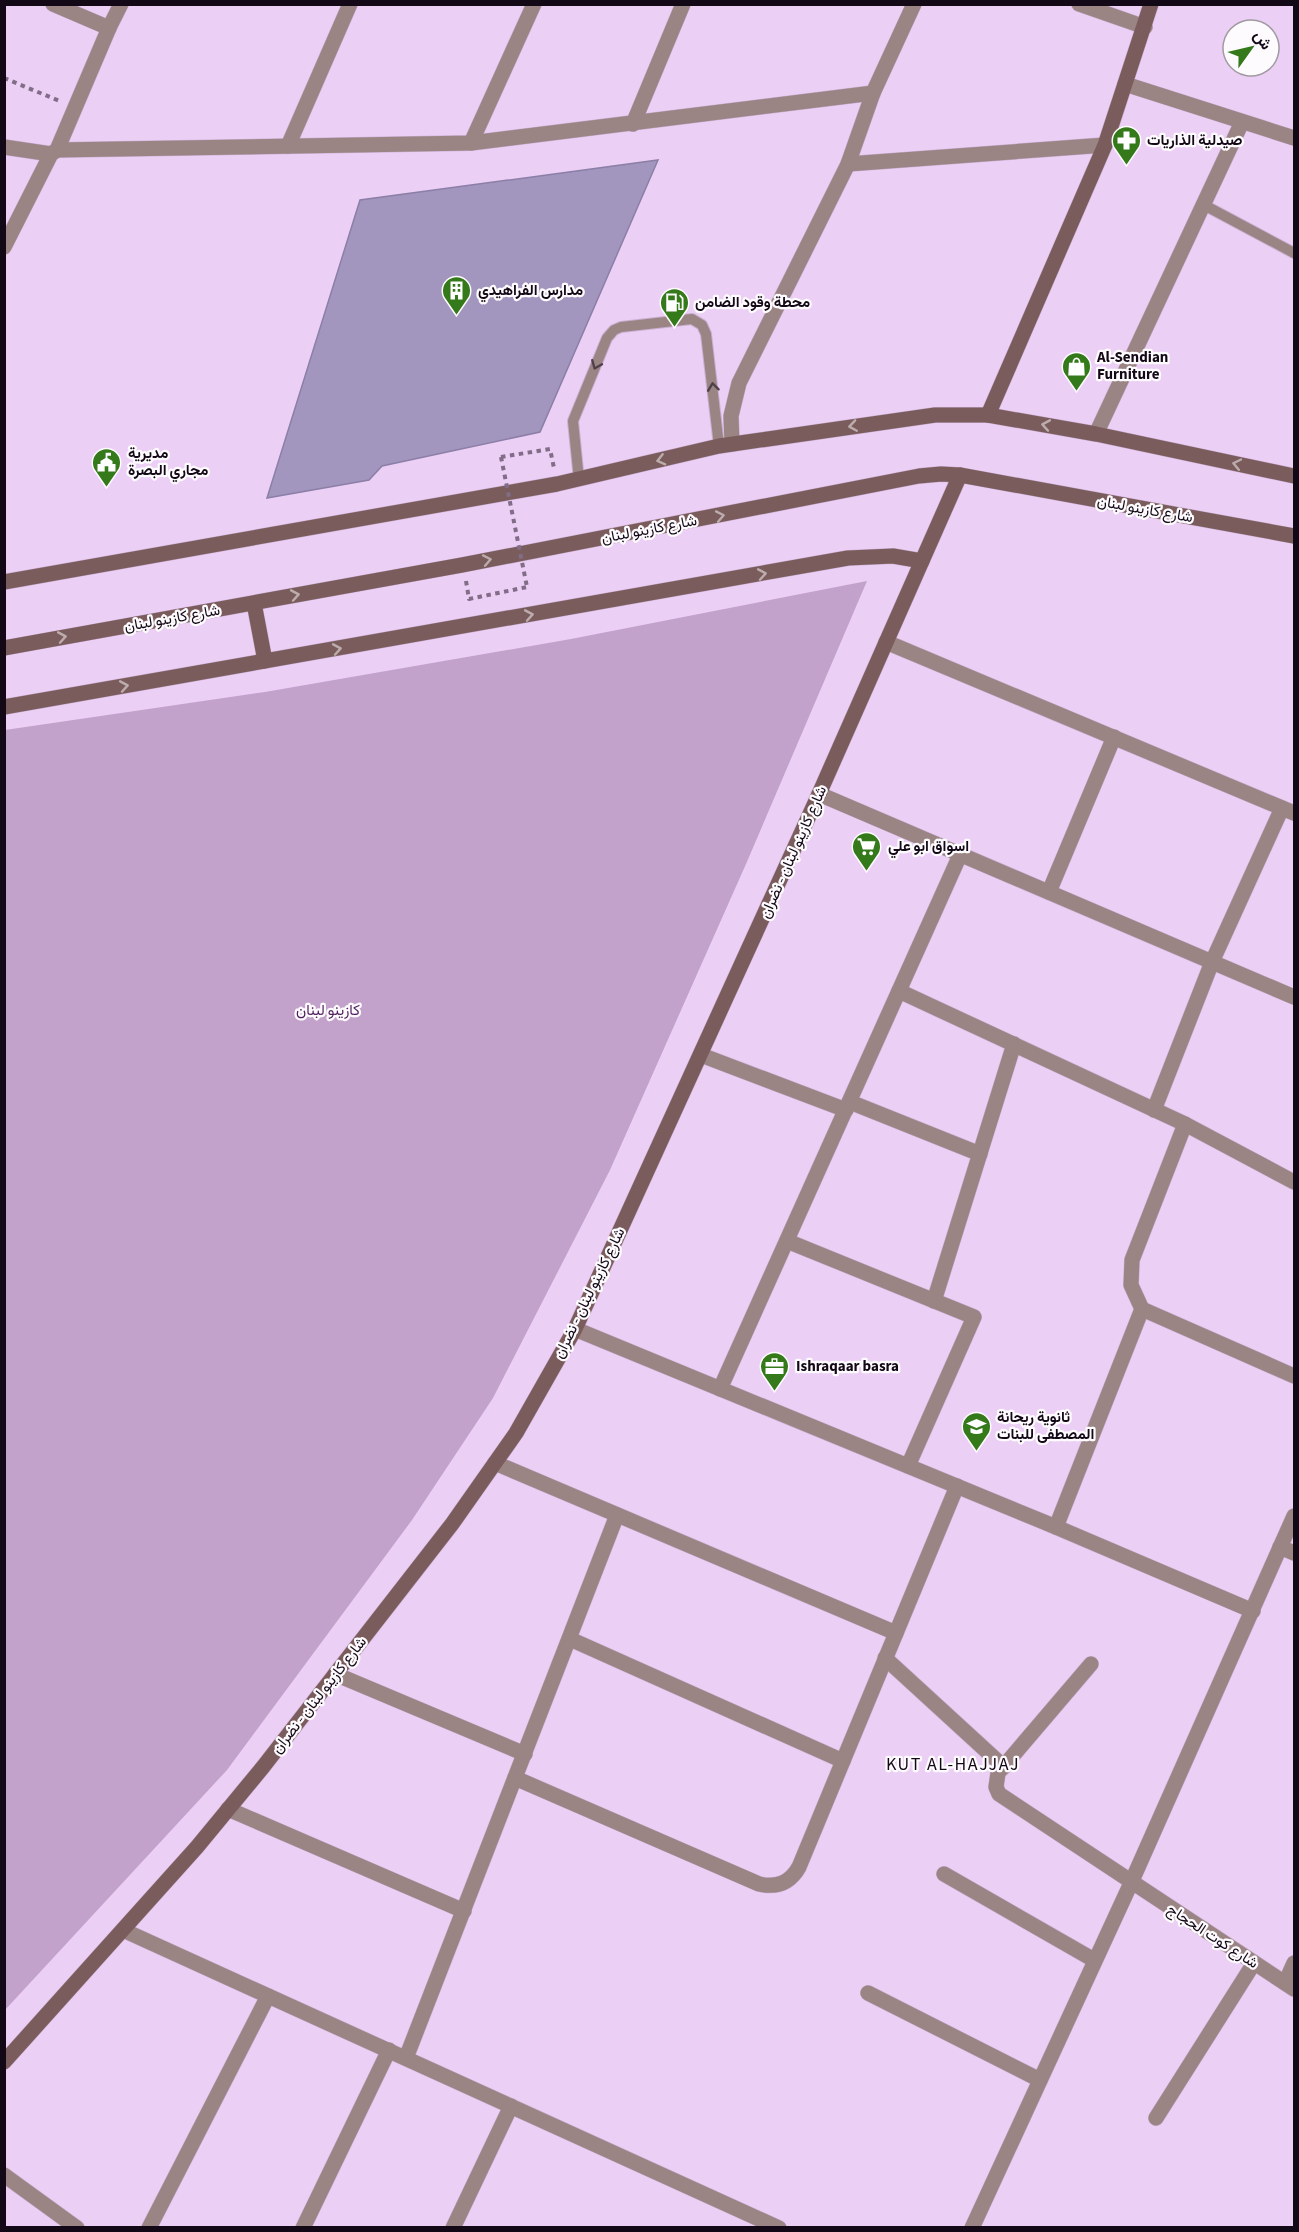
<svg xmlns="http://www.w3.org/2000/svg" width="1299" height="2232" viewBox="0 0 1299 2232" font-family="'Source Sans 3',Vazirmatn,sans-serif">
  <style>
    .green { fill: #c2a1cb }
    .building { fill: #a296bf; stroke: #8c7fa7; stroke-width: 1.5 }
    .lines { fill: none; stroke-linecap: round; stroke-linejoin: round }
    .lane-casing { stroke: #c9afd1; stroke-width: 12 }
    .street-casing { stroke: #c9afd1; stroke-width: 16 }
    .secondary-casing { stroke: #c9afd1; stroke-width: 16 }
    .path { stroke: #816d87; stroke-width: 4; stroke-dasharray: 4.5 4.5; stroke-linecap: butt }
    .lane { stroke: #9b8584; stroke-width: 10 }
    .street { stroke: #9b8584; stroke-width: 15 }
    .secondary { stroke: #7b5c5c; stroke-width: 15 }
    .path-bridge { stroke: #816d87; stroke-width: 4; stroke-dasharray: 4.5 4.5; stroke-linecap: butt }
    .oneway { stroke: #504148 }
    .oneway2 { stroke: #bcacad }
    .labels { text-anchor: middle; stroke-width: 4.5; stroke-linejoin: round; paint-order: stroke }
    .poi-label { font-size: 15px; font-weight: bold; fill: #130916; stroke: #fefbfe; text-anchor: start }
    .street-label { font-size: 15px; fill: #130916; stroke: #fefbfe }
    .park-label { font-size: 15px; fill: #501e5d; stroke: #fefbfe }
    .quarter-label { font-size: 18px; letter-spacing: 1.5px; fill: #130916; stroke: #fefbfe }
  </style>
  <rect width="100%" height="100%" fill="#eccff5"/>
  <path class="green" d="M 867,581 L 746,864 L 610,1170 L 493,1398 L 412,1520 L 227,1770 L 5,2010 L 5,730 L 265,692 L 571,639 Z"/>
  <path class="building" d="M 658,160 L 540,432 L 382,466 L 369,480 L 267,498 L 360,200 Z"/>
  <g class="lines">
    <defs>
      <g id="lane">
        <path d="M 1204,205 L 1294,253"/>
        <path d="M 579,480 L 573,421 L 607,338 L 614,330 L 621,327 L 692,319 L 702,325 L 706,334 L 719,446"/>
      </g>
      <g id="street">
        <path d="M 53,4 L 109,28"/>
        <path d="M 1079,4 L 1145,27"/>
        <path d="M 1125,84 L 1294,138"/>
        <path d="M 633,124 L 683,4"/>
        <path d="M 471,143 L 534,4"/>
        <path d="M 288,146 L 350,4"/>
        <path d="M 4,147 L 51,154"/>
        <path d="M 57,150 L 471,143 L 873,93"/>
        <path d="M 848,164 L 1105,145"/>
        <path d="M 4,247 L 51,154 L 57,150 L 109,28 L 121,4"/>
        <path d="M 1096,434 L 1242,122"/>
        <path d="M 732,444 L 731,416 L 739,383 L 848,164 L 873,93 L 914,4"/>
        <path d="M 886,642 L 1294,813"/>
        <path d="M 819,794 L 1294,997"/>
        <path d="M 1049,892 L 1114,737"/>
        <path d="M 899,991 L 1185,1124 L 1294,1182"/>
        <path d="M 701,1055 L 846,1110"/>
        <path d="M 850,1102 L 980,1154"/>
        <path d="M 1154,1110 L 1212,962 L 1282,808"/>
        <path d="M 1185,1124 L 1132,1260 L 1131,1285 L 1142,1309 L 1294,1376"/>
        <path d="M 787,1241 L 974,1317 L 908,1466"/>
        <path d="M 934,1301 L 1014,1044"/>
        <path d="M 575,1329 L 1056,1527 L 1253,1611"/>
        <path d="M 720,1389 L 960,855"/>
        <path d="M 495,1463 L 896,1633"/>
        <path d="M 1056,1527 L 1142,1309"/>
        <path d="M 1280,1547 L 1294,1553"/>
        <path d="M 570,1639 L 843,1761"/>
        <path d="M 885,1658 L 1004,1767"/>
        <path d="M 1091,1664 L 998,1773 L 996,1787 L 999,1794 L 1294,1989"/>
        <path d="M 335,1674 L 525,1754"/>
        <path d="M 515,1778 L 759,1884 C 777,1888 790,1883 799,1867 L 957,1486"/>
        <path d="M 228,1809 L 464,1911"/>
        <path d="M 944,1874 L 1094,1960"/>
        <path d="M 123,1930 L 779,2228"/>
        <path d="M 1285,1983 L 1294,1963"/>
        <path d="M 868,1993 L 1040,2080"/>
        <path d="M 406,2058 L 617,1515"/>
        <path d="M 1156,2118 L 1254,1963"/>
        <path d="M 4,2175 L 77,2228"/>
        <path d="M 149,2228 L 268,1996"/>
        <path d="M 303,2228 L 389,2050"/>
        <path d="M 453,2228 L 511,2106"/>
        <path d="M 972,2228 L 1131,1883 L 1294,1516"/>
      </g>
      <g id="secondary">
        <path d="M 988,415 L 1105,145 L 1151,4"/>
        <path d="M 4,582 L 557,484 L 719,446 L 935,415 L 988,415 L 1096,434 L 1294,476"/>
        <path d="M 254,603 L 265,661"/>
        <path d="M 4,648 L 462,565 L 919,476 L 941,474 L 960,475 L 1294,536"/>
        <path d="M 4,707 L 848,558 L 893,556 L 922,561"/>
        <path d="M 4,2062 L 197,1847 L 263,1767 L 452,1524 L 516,1433 L 575,1329 L 819,794 L 960,475"/>
      </g>
    </defs>
    <use href="#lane" class="lane-casing"/>
    <use href="#street" class="street-casing"/>
    <use href="#secondary" class="secondary-casing"/>
    <g class="path">
      <path d="M 4,78 L 62,102"/>
      <path d="M 501,457 L 550,449 L 554,468"/>
      <path d="M 466,581 L 469,599 L 527,587"/>
    </g>
    <use href="#lane" class="lane"/>
    <use href="#street" class="street"/>
    <use href="#secondary" class="secondary"/>
    <path class="path-bridge" d="M 501,457 L 527,587"/>
  </g>
  <defs><path id="oneway-chevron" d="M-2-3.5L2.5 0L-2 3.5" fill="none" stroke-width="1.6" stroke-linecap="round" stroke-linejoin="round" transform="scale(1.5)"/></defs>
  <g class="oneway">
    <use href="#oneway-chevron" transform="translate(596 365) rotate(112)"/>
    <use href="#oneway-chevron" transform="translate(713 387) rotate(-97)"/>
  </g>
  <g class="oneway2">
    <use href="#oneway-chevron" transform="translate(1046 425) rotate(-170)"/>
    <use href="#oneway-chevron" transform="translate(853 426) rotate(171)"/>
    <use href="#oneway-chevron" transform="translate(661 460) rotate(166)"/>
    <use href="#oneway-chevron" transform="translate(1237 464) rotate(-168)"/>
    <use href="#oneway-chevron" transform="translate(720 516) rotate(-11)"/>
    <use href="#oneway-chevron" transform="translate(487 560) rotate(-11)"/>
    <use href="#oneway-chevron" transform="translate(762 574) rotate(-10)"/>
    <use href="#oneway-chevron" transform="translate(295 595) rotate(-10)"/>
    <use href="#oneway-chevron" transform="translate(529 615) rotate(-10)"/>
    <use href="#oneway-chevron" transform="translate(62 637) rotate(-10)"/>
    <use href="#oneway-chevron" transform="translate(337 649) rotate(-10)"/>
    <use href="#oneway-chevron" transform="translate(124 686) rotate(-10)"/>
  </g>
  <defs>
    <symbol id="pharmacy-pin" viewBox="-11 -11 22 30"><path d="M0 17L-7.5 6A9.5 9.5 0 1 1 7.5 6Z" fill="#34791a" stroke="#fefbfe"/><path d="M-2-6h4v4h4v4h-4v4h-4v-4h-4v-4h4Z" fill="#fff"/></symbol>
    <symbol id="building-pin" viewBox="-11 -11 22 30"><path d="M0 17L-7.5 6A9.5 9.5 0 1 1 7.5 6Z" fill="#34791a" stroke="#fefbfe"/><path d="M-4-6H4V6H1V3H-1V6H-4ZM-2.5-4.3h1.7v1.8h-1.7ZM.8-4.3h1.7v1.8H.8ZM-2.5-1h1.7V.8h-1.7ZM.8-1h1.7V.8H.8Z" fill="#fff"/></symbol>
    <symbol id="fuel-pin" viewBox="-11 -11 22 30"><path d="M0 17L-7.5 6A9.5 9.5 0 1 1 7.5 6Z" fill="#34791a" stroke="#fefbfe"/><path d="M-5.5-6h7V0h2V4h1.3V-2.5L3-4.5l.8-.8L6-3V5H2.5V1h-1V6h-7ZM-4.2-4.7v3.2H.2V-4.7Z" fill="#fff"/></symbol>
    <symbol id="shop-pin" viewBox="-11 -11 22 30"><path d="M0 17L-7.5 6A9.5 9.5 0 1 1 7.5 6Z" fill="#34791a" stroke="#fefbfe"/><path d="M-5-2.5h2.3a2.7 3.5 0 0 1 5.4 0H5L5.5 6h-11ZM-1.5-2.5h3a1.5 2.3 0 0 0-3 0Z" fill="#fff"/></symbol>
    <symbol id="civic-pin" viewBox="-11 -11 22 30"><path d="M0 17L-7.5 6A9.5 9.5 0 1 1 7.5 6Z" fill="#34791a" stroke="#fefbfe"/><path d="M-.6-6.5H3V-4.5H.6V-3L4-1V1h2V6H-6V1h2V-1L-.6-3ZM-1.2 2.5V6h2.4V2.5Z" fill="#fff"/></symbol>
    <symbol id="supermarket-pin" viewBox="-11 -11 22 30"><path d="M0 17L-7.5 6A9.5 9.5 0 1 1 7.5 6Z" fill="#34791a" stroke="#fefbfe"/><path d="M-6-5.5h2.5l.6 2H6L4.5 2H-2.5L-4.4-4H-6ZM-1.5 3.2a1.3 1.3 0 1 0 .1 0ZM3 3.2a1.3 1.3 0 1 0 .1 0Z" fill="#fff"/></symbol>
    <symbol id="office-pin" viewBox="-11 -11 22 30"><path d="M0 17L-7.5 6A9.5 9.5 0 1 1 7.5 6Z" fill="#34791a" stroke="#fefbfe"/><path d="M-6-3h4V-5.5h4V-3h4V5H-6ZM-1-4.5V-3h2v-1.5ZM-6 0V1H6V0Z" fill="#fff"/></symbol>
    <symbol id="school-pin" viewBox="-11 -11 22 30"><path d="M0 17L-7.5 6A9.5 9.5 0 1 1 7.5 6Z" fill="#34791a" stroke="#fefbfe"/><path d="M0-5L7-2L0 1L-7-2ZM-4 1L0 2.5L4 1V4Q0 6-4 4Z" fill="#fff"/></symbol>
  </defs>
  <g fill-rule="evenodd">
    <use href="#pharmacy-pin" x="1110" y="124" width="33" height="45"/>
    <use href="#building-pin" x="440" y="274" width="33" height="45"/>
    <use href="#fuel-pin" x="658" y="286" width="33" height="45"/>
    <use href="#shop-pin" x="1060" y="350" width="33" height="45"/>
    <use href="#civic-pin" x="90" y="446" width="33" height="45"/>
    <use href="#supermarket-pin" x="850" y="830" width="33" height="45"/>
    <use href="#office-pin" x="758" y="1350" width="33" height="45"/>
    <use href="#school-pin" x="960" y="1410" width="33" height="45"/>
  </g>
  <g class="labels">
    <g class="poi-label">
      <text x="1147" y="145">صيدلية الذاريات</text>
      <text x="478" y="295">مدارس الفراهيدي</text>
      <text x="695" y="307">محطة وقود الضامن</text>
      <text x="1097" y="362">Al-Sendian<tspan x="1097" dy="17">Furniture</tspan></text>
      <text x="128" y="458">مديرية<tspan x="128" dy="17">مجاري البصرة</tspan></text>
      <text x="888" y="851">اسواق ابو علي</text>
      <text x="796" y="1371">Ishraqaar basra</text>
      <text x="997" y="1422">ثانوية ريحانة<tspan x="997" dy="17">المصطفى للبنات</tspan></text>
    </g>
    <g class="street-label">
      <text transform="translate(1145 509) rotate(10)" y="5">شارع كازينو لبنان</text>
      <text transform="translate(649 529) rotate(-11)" y="5">شارع كازينو لبنان</text>
      <text transform="translate(172 618) rotate(-10)" y="5">شارع كازينو لبنان</text>
      <text transform="translate(793 852) rotate(-66)" y="5">شارع كازينو لبنان - نضران</text>
      <text transform="translate(589 1293) rotate(-64)" y="5">شارع كازينو لبنان - نضران</text>
      <text transform="translate(319 1695) rotate(-52)" y="5">شارع كازينو لبنان - نضران</text>
      <text transform="translate(1213 1936) rotate(33)" y="5">شارع كوت الحجاج</text>
    </g>
    <g class="park-label">
      <text x="328" y="1015">كازينو لبنان</text>
    </g>
    <g class="quarter-label">
      <text x="953" y="1770">KUT AL-HAJJAJ</text>
    </g>
  </g>
  <rect width="1299" height="2232" fill="none" stroke="#130916" stroke-width="12"/>
  <g transform="translate(1251 48) rotate(56)"><circle r="28" fill="#fefbfe" stroke="#a09aa1" stroke-width="1.5"/>
  <path d="M0-4.5L10 22L0 15L-10 22Z" fill="#34791a"/>
  <text y="-9" font-size="16" font-weight="bold" text-anchor="middle" fill="#130916">ش</text>
  </g>
</svg>
